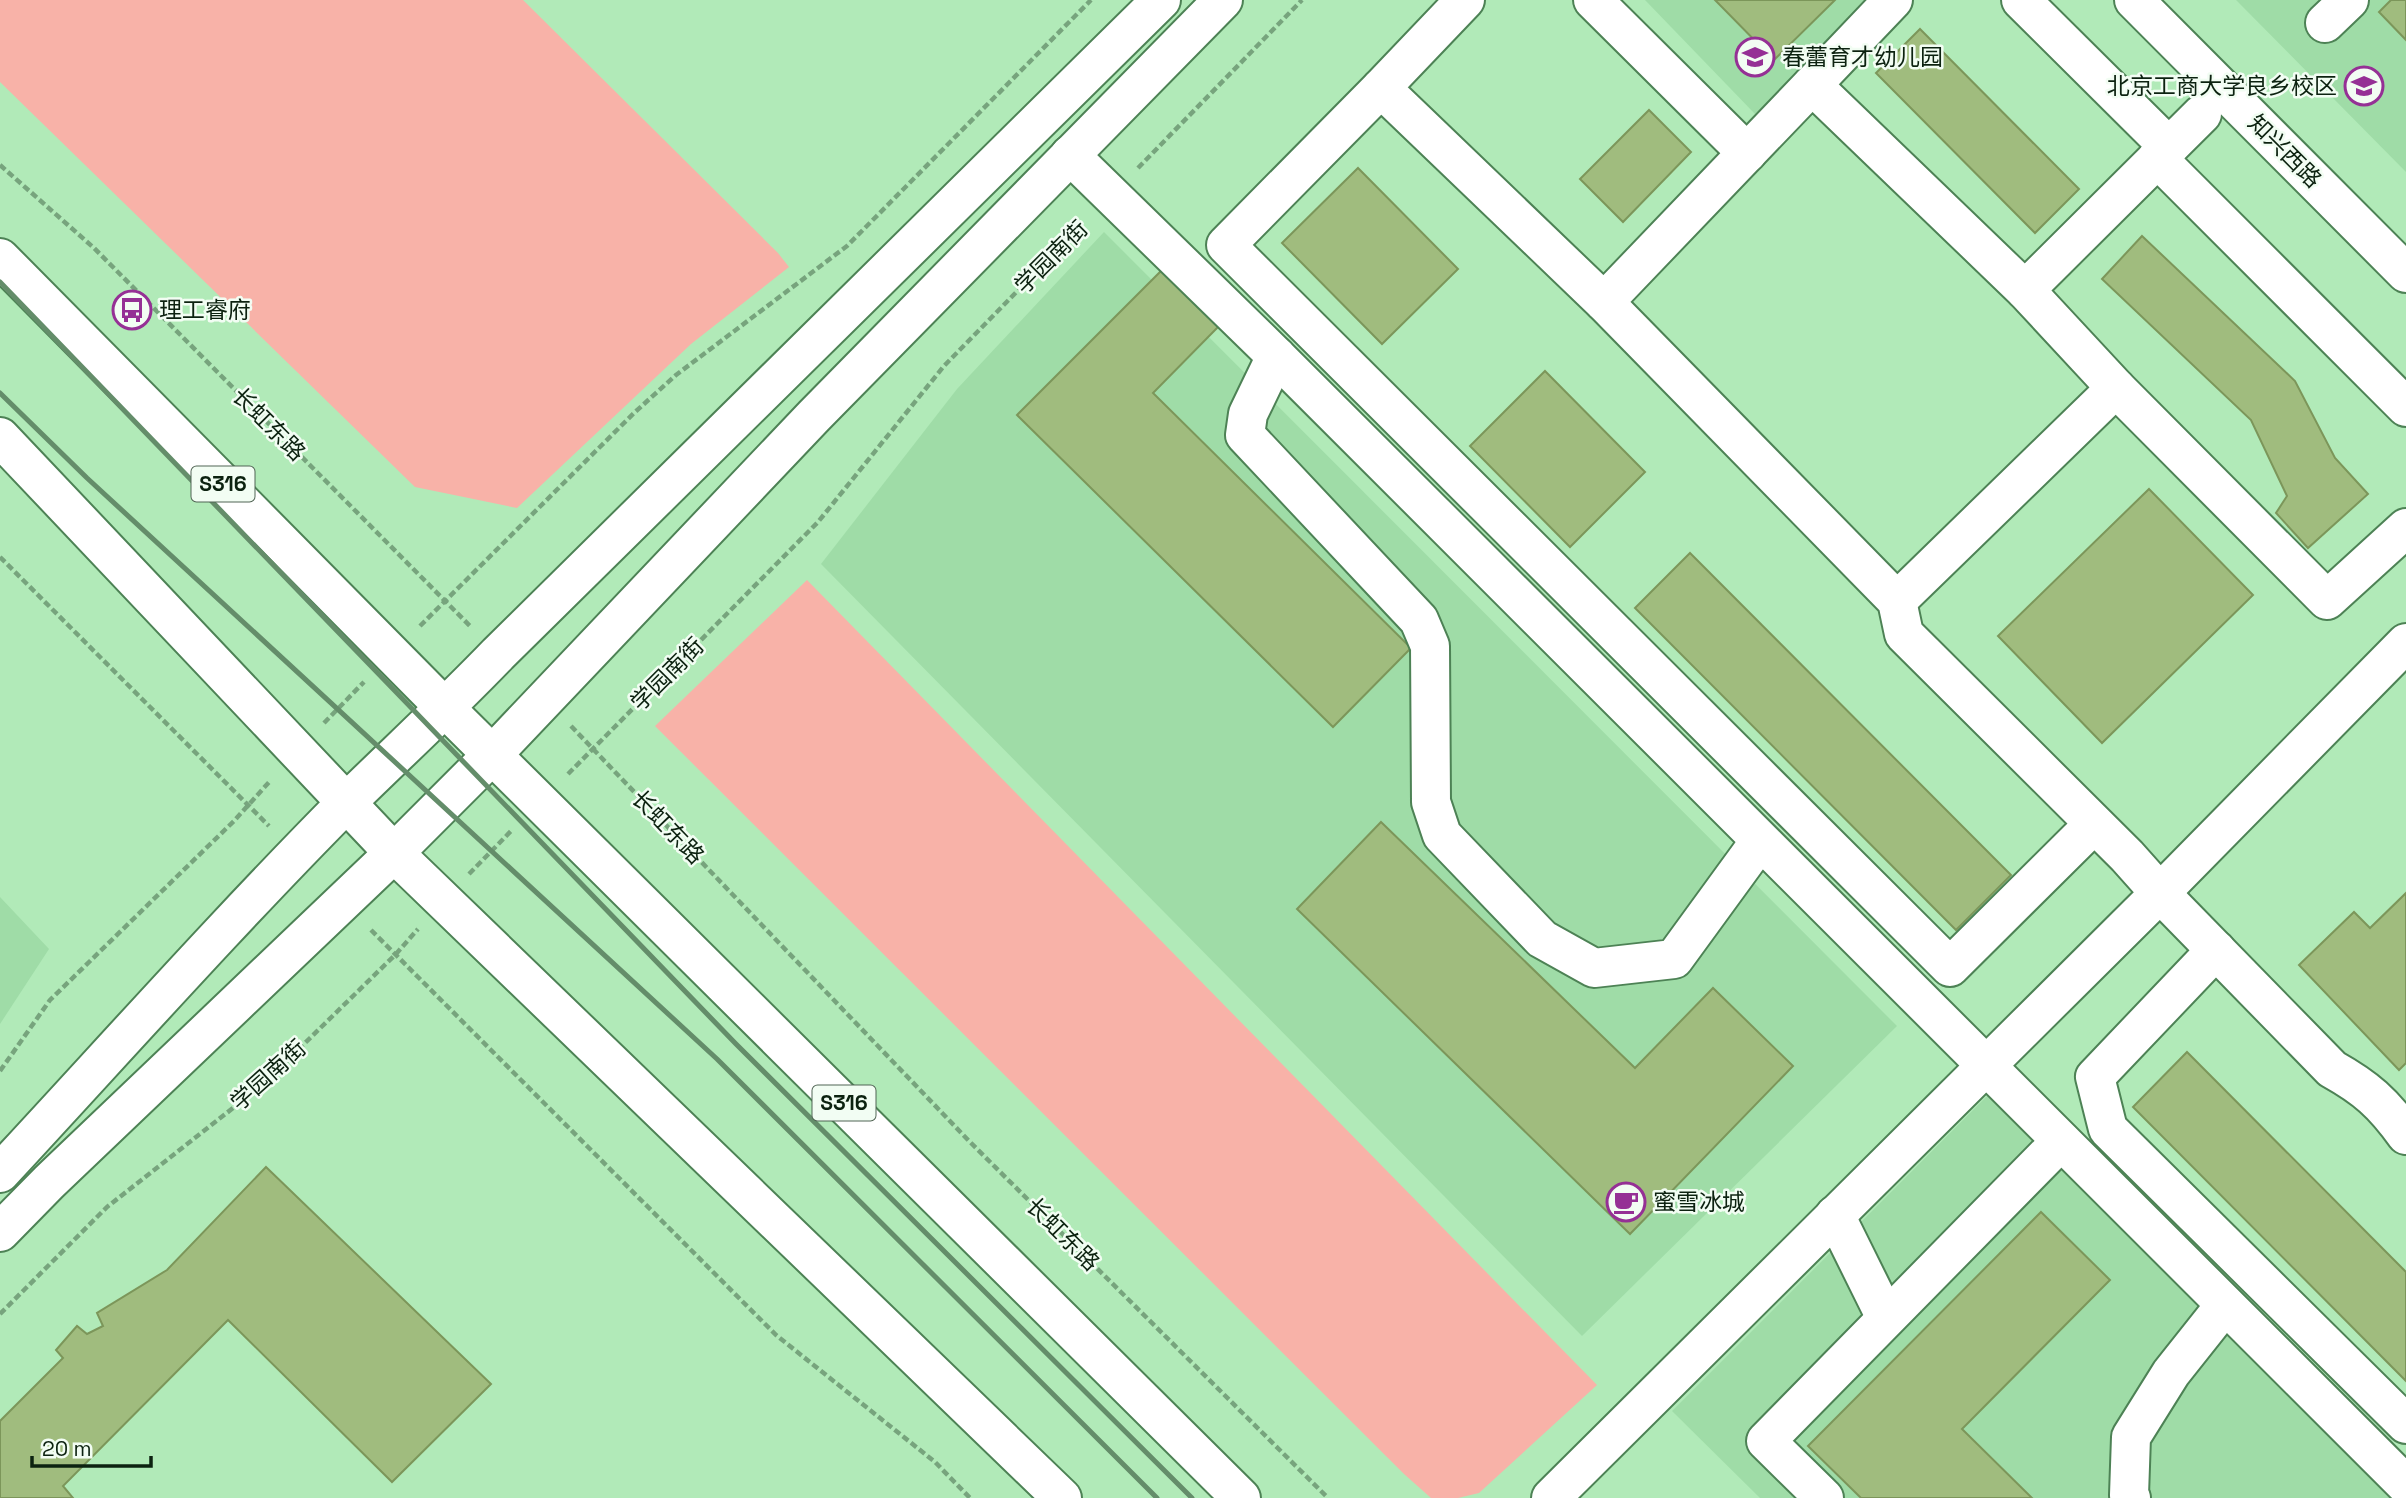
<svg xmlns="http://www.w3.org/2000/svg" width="2406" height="1498" viewBox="0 0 2406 1498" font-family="'Space Grotesk','Noto Sans SC',sans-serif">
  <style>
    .built { fill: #9fdca7 }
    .green { fill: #f8b2a8 }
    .building { fill: #a0bc7e; stroke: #7c965a; stroke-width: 2 }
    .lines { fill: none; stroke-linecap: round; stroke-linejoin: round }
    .minor-casing { stroke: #4d8255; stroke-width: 42 }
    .major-casing { stroke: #4d8255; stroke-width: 42 }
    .path { stroke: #77a47d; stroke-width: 4.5; stroke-dasharray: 7 3.5; stroke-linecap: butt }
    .minor { stroke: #fff; stroke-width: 38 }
    .major { stroke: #fff; stroke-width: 38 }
    .rail { stroke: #648d6a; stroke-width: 5 }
    .labels { text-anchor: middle; stroke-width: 5; stroke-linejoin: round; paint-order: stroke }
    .shield { fill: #f2fdf3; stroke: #516454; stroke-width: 2 }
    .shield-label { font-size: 21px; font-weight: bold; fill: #0c2210 }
    .poi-label { font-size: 23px; fill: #0c2210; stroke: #f2fdf3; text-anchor: start }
    .street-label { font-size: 23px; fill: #0c2210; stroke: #f2fdf3 }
  </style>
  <rect width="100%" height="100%" fill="#b1eab8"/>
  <g class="built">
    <path d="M 1645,0 L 1866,0 L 1755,114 Z"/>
    <path d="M 2236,0 L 2406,0 L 2406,172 Z"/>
    <path d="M 1104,232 L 1897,1026 L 1582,1336 L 821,564 L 957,389 Z"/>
    <path d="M 0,897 L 49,949 L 0,1024 Z"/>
    <path d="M 2009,1074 L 2406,1498 L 1760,1498 L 1672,1411 Z"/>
  </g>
  <g class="green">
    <path d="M 0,0 L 523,0 L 778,253 L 789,267 L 691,344 L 517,508 L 415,487 L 0,82 Z"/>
    <path d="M 807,580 L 1597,1385 L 1479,1493 L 1458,1498 L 1431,1498 L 1404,1474 L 655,726 Z"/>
  </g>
  <g class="building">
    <path d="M 1715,0 L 1835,0 L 1774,60 Z"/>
    <path d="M 2391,0 L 2406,0 L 2406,40 L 2379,12 Z"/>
    <path d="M 1920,29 L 2079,189 L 2035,233 L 1876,73 Z"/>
    <path d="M 1649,110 L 1691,152 L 1623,222 L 1580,179 Z"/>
    <path d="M 1358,168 L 1458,269 L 1382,344 L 1282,243 Z"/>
    <path d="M 2142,236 L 2295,381 L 2335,458 L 2368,494 L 2308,548 L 2276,513 L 2287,496 L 2251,420 L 2102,279 Z"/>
    <path d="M 1162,270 L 1219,326 L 1153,393 L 1411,648 L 1333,727 L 1017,415 Z"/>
    <path d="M 1545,371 L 1645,472 L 1570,547 L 1470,446 Z"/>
    <path d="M 2149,489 L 2253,595 L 2102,743 L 1998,636 Z"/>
    <path d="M 1690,553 L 2011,875 L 1956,930 L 1635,608 Z"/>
    <path d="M 1381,822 L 1635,1068 L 1713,988 L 1793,1066 L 1630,1234 L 1297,909 Z"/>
    <path d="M 2406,893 L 2406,1063 L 2399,1070 L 2299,965 L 2354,912 L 2370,928 Z"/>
    <path d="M 2187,1052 L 2406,1272 L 2406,1381 L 2133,1107 Z"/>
    <path d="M 266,1167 L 491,1384 L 392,1482 L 228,1320 L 63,1486 L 73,1498 L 0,1498 L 0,1421 L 63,1358 L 56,1350 L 77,1326 L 87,1334 L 103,1326 L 97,1313 L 167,1270 Z"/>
    <path d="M 2041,1212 L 2110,1280 L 1962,1429 L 2032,1498 L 1861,1498 L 1808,1446 Z"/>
  </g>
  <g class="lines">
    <defs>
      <g id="minor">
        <path d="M 1465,0 L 1381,88 L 1604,302"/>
        <path d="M 1593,0 L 1747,153"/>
        <path d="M 2021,0 L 2169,147"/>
        <path d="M 2134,0 L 2406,273"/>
        <path d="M 2325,23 L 2349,0"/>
        <path d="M 1812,85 L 1893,0"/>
        <path d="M 1381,88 L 1226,245 L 1950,967 L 2094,824"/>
        <path d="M 2202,114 L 2025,290 L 1812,85 L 1604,302 L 1897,601 L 1904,634 L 2127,856 L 2160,893 L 2332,1069 C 2366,1088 2383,1103 2406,1135"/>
        <path d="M 1070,155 L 1276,356 L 2406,1485"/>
        <path d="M 2157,158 L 2406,407"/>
        <path d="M 2025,290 L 2116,388"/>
        <path d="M 1276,356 L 1248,414 L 1245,435 L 1419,620 L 1430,646 L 1431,802 L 1442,835 L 1542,939 L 1594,968 L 1674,959 L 1760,841"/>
        <path d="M 1897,601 L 2116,388 L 2327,600 L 2406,528"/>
        <path d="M 2216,950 L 2095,1077 L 2108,1129 L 2406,1424"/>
        <path d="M 0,1173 C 115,1049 228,922 347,802 C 397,753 449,705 498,654 L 1161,0"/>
        <path d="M 1835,1215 L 1886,1318"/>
        <path d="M 0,1232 L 49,1182 L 394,853 L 493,754 L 814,416 L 1223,0"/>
        <path d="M 1551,1498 L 2160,893 L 2406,643"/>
        <path d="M 1824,1498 L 1766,1441 L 2061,1141"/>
        <path d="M 2131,1498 L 2129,1495 L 2131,1437 L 2171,1373 L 2225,1305"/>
      </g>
      <g id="major">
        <path d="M 0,258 L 446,709 L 1241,1498"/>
        <path d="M 0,437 L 394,853 L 1062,1498"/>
      </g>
    </defs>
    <use href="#minor" class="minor-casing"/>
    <use href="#major" class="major-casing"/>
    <g class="path">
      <path d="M 0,165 L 94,248 L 471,627"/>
      <path d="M 1138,168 L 1302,0"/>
      <path d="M 0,557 L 269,826"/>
      <path d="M 420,626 L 634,413 L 676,375 L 847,246 L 1091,0"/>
      <path d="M 324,723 L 364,682"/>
      <path d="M 571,726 L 969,1141 L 1328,1498"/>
      <path d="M 568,774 L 818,522 L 944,366 L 1083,224"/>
      <path d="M 469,874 L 512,830"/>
      <path d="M 371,930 L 776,1335 L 935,1462 L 970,1498"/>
      <path d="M 0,1071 L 50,1000 L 234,821 L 270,781"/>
      <path d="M 0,1314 L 107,1207 L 261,1086 L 396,954 L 418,929"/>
    </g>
    <use href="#minor" class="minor"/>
    <use href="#major" class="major"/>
    <g class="rail">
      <path d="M 0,282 L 736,1044 L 1192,1498"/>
      <path d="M 0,393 L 87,478 L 717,1059 L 1157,1498"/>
    </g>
  </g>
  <defs>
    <symbol id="school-ring" viewBox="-11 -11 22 22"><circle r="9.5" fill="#f2fdf3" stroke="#953095" stroke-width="1.5"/><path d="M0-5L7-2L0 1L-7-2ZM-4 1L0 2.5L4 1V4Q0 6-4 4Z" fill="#953095"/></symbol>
    <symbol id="university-ring" viewBox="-11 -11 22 22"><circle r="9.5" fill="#f2fdf3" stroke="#953095" stroke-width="1.5"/><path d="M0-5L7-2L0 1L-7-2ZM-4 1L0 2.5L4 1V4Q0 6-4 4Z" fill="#953095"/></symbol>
    <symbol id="bus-ring" viewBox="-11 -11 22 22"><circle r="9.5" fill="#f2fdf3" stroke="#953095" stroke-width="1.5"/><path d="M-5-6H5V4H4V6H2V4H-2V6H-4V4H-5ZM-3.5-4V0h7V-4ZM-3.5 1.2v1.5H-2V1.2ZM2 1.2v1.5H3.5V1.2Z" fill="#953095"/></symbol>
    <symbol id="cafe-ring" viewBox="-11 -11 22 22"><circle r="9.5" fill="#f2fdf3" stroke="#953095" stroke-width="1.5"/><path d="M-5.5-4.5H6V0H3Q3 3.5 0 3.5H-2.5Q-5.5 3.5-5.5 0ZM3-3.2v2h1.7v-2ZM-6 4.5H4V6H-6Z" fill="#953095"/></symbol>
  </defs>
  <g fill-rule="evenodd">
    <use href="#school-ring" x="1733" y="35" width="44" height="44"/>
    <use href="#university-ring" x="2342" y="64" width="44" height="44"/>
    <use href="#bus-ring" x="110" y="288" width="44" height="44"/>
    <use href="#cafe-ring" x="1604" y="1180" width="44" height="44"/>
  </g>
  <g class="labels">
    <g class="shield">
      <rect x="191.5" y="466.5" width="63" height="35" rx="5"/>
      <rect x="812.5" y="1085.5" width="63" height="35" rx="5"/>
    </g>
    <g class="shield-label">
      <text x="223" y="491">S316</text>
      <text x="844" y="1110">S316</text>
    </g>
    <g class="poi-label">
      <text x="1782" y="65">春蕾育才幼儿园</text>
      <text x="2337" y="94" text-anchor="end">北京工商大学良乡校区</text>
      <text x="159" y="318">理工睿府</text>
      <text x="1653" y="1210">蜜雪冰城</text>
    </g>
    <g class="street-label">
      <text transform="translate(2285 151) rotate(45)" y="8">知兴西路</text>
      <text transform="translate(1051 257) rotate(-45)" y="8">学园南街</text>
      <text transform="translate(269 424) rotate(45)" y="8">长虹东路</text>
      <text transform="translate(667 674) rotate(-45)" y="8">学园南街</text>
      <text transform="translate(668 827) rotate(46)" y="8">长虹东路</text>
      <text transform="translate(268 1075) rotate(-42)" y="8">学园南街</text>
      <text transform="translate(1063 1234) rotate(45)" y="8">长虹东路</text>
    </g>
  </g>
  <path d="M32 1456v10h119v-10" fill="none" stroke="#0c2210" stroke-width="3.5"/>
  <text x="42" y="1456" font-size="21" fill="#0c2210" stroke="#f2fdf3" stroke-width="5" paint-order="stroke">20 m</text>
</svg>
